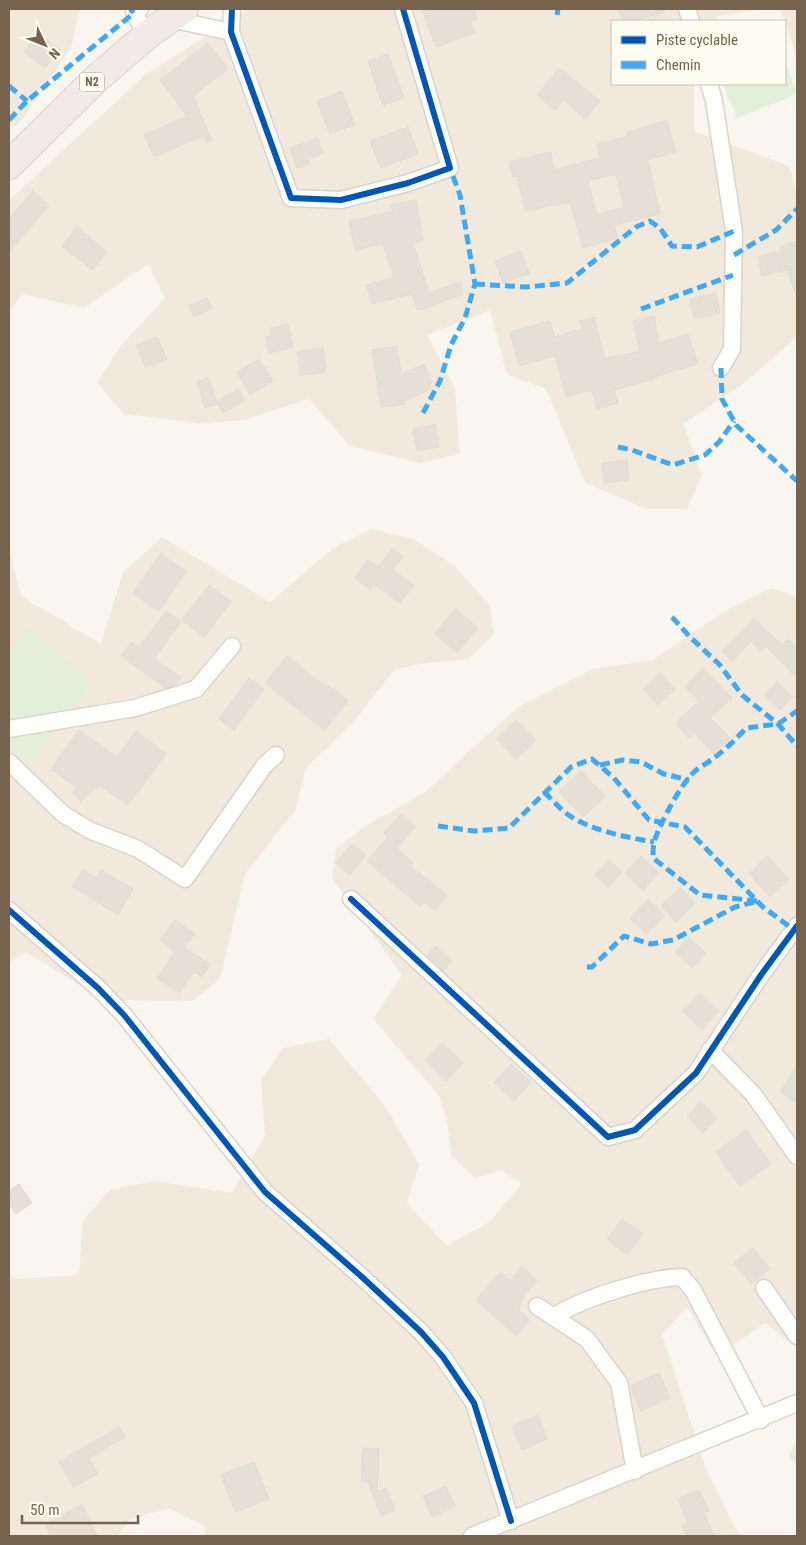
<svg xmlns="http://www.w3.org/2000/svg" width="806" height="1545" viewBox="0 0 806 1545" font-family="'Roboto Condensed',sans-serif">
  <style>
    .residential { fill: #f1eadc }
    .green { fill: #e2efd9 }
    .building { fill: #e5dfd5; stroke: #e1dbd0; fill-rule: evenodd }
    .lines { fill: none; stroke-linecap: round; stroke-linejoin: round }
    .street-casing { stroke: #d8d3cc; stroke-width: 19 }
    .highway-casing { stroke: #d9d3cb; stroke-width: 30 }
    .street { stroke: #fefefc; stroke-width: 16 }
    .highway { stroke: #f1ece6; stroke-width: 28 }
    .quiet { stroke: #3fa9f5; stroke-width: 5; stroke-dasharray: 10 5; stroke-linecap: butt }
    .cycleway-casing { stroke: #fffcf1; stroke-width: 9 }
    .cycleway { stroke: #0057b8; stroke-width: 6 }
    .labels { text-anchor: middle; stroke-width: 4; stroke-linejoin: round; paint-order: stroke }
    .shield { fill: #fffcf1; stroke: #a0917e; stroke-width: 1 }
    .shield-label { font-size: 12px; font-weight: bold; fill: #77634d }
  </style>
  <rect width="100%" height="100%" fill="#f8f6ee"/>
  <g class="residential">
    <path d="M 9,9 L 80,9 L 71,48 L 17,126 L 9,127 Z"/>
    <path d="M 249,9 L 764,9 L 717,16 L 715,21 L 612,21 L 612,84 L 694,84 L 694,131 L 789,166 L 797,191 L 797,337 L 743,384 L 683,424 L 702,475 L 687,509 L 647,509 L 585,483 L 546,389 L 507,374 L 490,310 L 427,335 L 455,388 L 460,454 L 419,463 L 350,446 L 309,399 L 244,420 L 199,423 L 124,414 L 97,383 L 122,344 L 165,298 L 148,264 L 84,308 L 23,294 L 9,312 L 9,200 L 145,75 Z"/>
    <path d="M 778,9 L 797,9 L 797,61 L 785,21 Z"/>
    <path d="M 371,529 L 415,540 L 454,565 L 490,605 L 494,634 L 469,659 L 424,663 L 394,670 L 355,720 L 305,769 L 296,809 L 245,874 L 220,979 L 192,1001 L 104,1000 L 26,952 L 9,963 L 9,547 L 21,596 L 101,644 L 123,572 L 162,537 L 270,602 L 332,549 Z"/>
    <path d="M 771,588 L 797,597 L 797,1348 L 766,1323 L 717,1356 L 687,1307 L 662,1334 L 706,1469 L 735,1528 L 743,1536 L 204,1536 L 206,1527 L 169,1508 L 130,1519 L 118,1536 L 9,1536 L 9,1274 L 16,1279 L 79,1275 L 83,1220 L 110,1190 L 154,1181 L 232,1193 L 265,1136 L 261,1080 L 283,1048 L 329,1039 L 385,1106 L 419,1164 L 407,1204 L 447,1246 L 492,1220 L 521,1184 L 502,1170 L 475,1178 L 451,1156 L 448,1126 L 440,1097 L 373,1019 L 402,975 L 332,878 L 336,848 L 370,823 L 424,793 L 518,707 L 593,669 L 653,660 L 723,612 Z"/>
    <path d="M 797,1438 L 797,1466 L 789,1457 Z"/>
  </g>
  <g class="green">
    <path d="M 785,61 L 797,94 L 737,118 L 723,84 L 785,84 Z"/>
    <path d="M 27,627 L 92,683 L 28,763 L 9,748 L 9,654 Z"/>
  </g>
  <g class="building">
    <path d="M 422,9 L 474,9 L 477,19 L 471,22 L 475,33 L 436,47 Z"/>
    <path d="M 619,9 L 664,9 L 664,12 L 633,21 L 623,21 Z"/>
    <path d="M 39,33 L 60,50 L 45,68 L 24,52 Z"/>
    <path d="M 208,43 L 228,69 L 193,96 L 212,141 L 208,143 L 203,136 L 154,157 L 144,135 L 187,116 L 160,80 Z"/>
    <path d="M 388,54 L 404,98 L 383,105 L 368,62 Z"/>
    <path d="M 559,68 L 600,101 L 585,119 L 564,100 L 555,110 L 537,95 Z"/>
    <path d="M 342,91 L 355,125 L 330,134 L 317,101 Z"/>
    <path d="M 667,120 L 676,152 L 648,160 L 660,214 L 614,225 L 618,238 L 583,248 L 570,202 L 525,211 L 517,176 L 513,177 L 509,162 L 551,152 L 554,170 L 600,158 L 597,144 L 627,137 L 626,133 ZM 616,174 L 624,207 L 597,215 L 588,181 Z"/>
    <path d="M 408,127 L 418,154 L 381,168 L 370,141 Z"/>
    <path d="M 318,138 L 323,153 L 308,159 L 310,164 L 297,168 L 290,148 Z"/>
    <path d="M 33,191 L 49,205 L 9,252 L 9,219 Z"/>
    <path d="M 416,200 L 423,241 L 413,243 L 429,293 L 461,282 L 463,294 L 423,309 L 417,309 L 412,294 L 372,304 L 367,285 L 394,277 L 383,244 L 355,250 L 349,221 L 393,211 L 391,205 Z"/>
    <path d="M 77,227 L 107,252 L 92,270 L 62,246 Z"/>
    <path d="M 797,241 L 797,293 L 795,293 L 787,270 L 762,276 L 758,257 L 781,251 L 780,247 Z"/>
    <path d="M 521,251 L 529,274 L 503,283 L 495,261 Z"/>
    <path d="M 716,293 L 720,313 L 694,319 L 690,299 Z"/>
    <path d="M 207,298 L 212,309 L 194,317 L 189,306 Z"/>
    <path d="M 654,316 L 659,343 L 688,334 L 698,364 L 654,377 L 654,379 L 614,390 L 618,403 L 597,409 L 592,390 L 566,397 L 555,356 L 519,366 L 510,332 L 550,321 L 554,337 L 582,329 L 580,321 L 594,317 L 605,359 L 640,351 L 633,321 Z"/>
    <path d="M 288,324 L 293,347 L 269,353 L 266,337 L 271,336 L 270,328 Z"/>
    <path d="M 157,337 L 167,359 L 146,368 L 136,346 Z"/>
    <path d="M 397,346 L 401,374 L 424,364 L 432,382 L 429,384 L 431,389 L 405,401 L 405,404 L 381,407 L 372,350 Z"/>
    <path d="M 323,348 L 326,372 L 300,375 L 297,352 Z"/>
    <path d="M 259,359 L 273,381 L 250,395 L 237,372 Z"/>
    <path d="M 209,378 L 217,404 L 205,408 L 197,382 Z"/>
    <path d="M 238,389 L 245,400 L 223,413 L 216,402 Z"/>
    <path d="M 435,424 L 439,447 L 417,451 L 413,429 Z"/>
    <path d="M 627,460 L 629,480 L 604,483 L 602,463 Z"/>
    <path d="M 393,548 L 403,557 L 392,570 L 414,585 L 400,603 L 374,584 L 370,589 L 355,578 L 368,560 L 378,567 Z"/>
    <path d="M 160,554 L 186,571 L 159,611 L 133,593 Z"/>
    <path d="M 209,585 L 231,602 L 204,637 L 182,620 Z"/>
    <path d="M 455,609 L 478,628 L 457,653 L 435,634 Z"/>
    <path d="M 166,611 L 181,621 L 154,659 L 181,677 L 175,685 L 166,688 L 121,656 L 131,642 L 139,648 Z"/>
    <path d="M 754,619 L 782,645 L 788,639 L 797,648 L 797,672 L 794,675 L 766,646 L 760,651 L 751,641 L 732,661 L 722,651 Z"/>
    <path d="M 287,656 L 327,688 L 329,686 L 348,700 L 325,730 L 265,683 Z"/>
    <path d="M 703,668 L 732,698 L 710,718 L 730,738 L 714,753 L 694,733 L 689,738 L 676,723 L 699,701 L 685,686 Z"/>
    <path d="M 660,673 L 675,689 L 658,705 L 643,689 Z"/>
    <path d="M 249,678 L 264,689 L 234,730 L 219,719 Z"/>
    <path d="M 777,682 L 793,697 L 780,710 L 764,695 Z"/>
    <path d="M 516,720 L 536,740 L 516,759 L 497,739 Z"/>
    <path d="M 79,730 L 117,757 L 136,731 L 166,754 L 128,805 L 99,785 L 81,801 L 73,792 L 77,788 L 51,769 Z"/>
    <path d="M 581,771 L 605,796 L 583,817 L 559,792 Z"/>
    <path d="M 401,814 L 415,827 L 397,848 L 413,863 L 410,866 L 447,895 L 435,911 L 424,902 L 420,906 L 367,861 L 388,837 L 384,833 Z"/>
    <path d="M 352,844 L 366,855 L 350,875 L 336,863 Z"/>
    <path d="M 641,856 L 659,873 L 643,890 L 625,873 Z"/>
    <path d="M 767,856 L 789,879 L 770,897 L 749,874 Z"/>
    <path d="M 609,860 L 622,872 L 608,887 L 595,875 Z"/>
    <path d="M 83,870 L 96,878 L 101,870 L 133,889 L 118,915 L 72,886 Z"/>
    <path d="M 680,888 L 695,903 L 676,922 L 661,906 Z"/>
    <path d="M 648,899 L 665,916 L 647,934 L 630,918 Z"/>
    <path d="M 175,920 L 195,934 L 184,948 L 210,964 L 202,977 L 194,972 L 179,993 L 157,978 L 175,952 L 160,940 Z"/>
    <path d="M 689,937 L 706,954 L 692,968 L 675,952 Z"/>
    <path d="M 436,946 L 452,961 L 443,971 L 427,955 Z"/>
    <path d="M 699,994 L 719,1011 L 702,1029 L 683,1011 Z"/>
    <path d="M 442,1043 L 463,1063 L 446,1081 L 425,1060 Z"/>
    <path d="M 511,1064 L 531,1082 L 514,1101 L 494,1083 Z"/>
    <path d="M 797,1065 L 797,1104 L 780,1092 Z"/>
    <path d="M 701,1102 L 717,1118 L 703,1133 L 687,1116 Z"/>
    <path d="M 746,1130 L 771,1164 L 740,1186 L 716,1152 Z"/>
    <path d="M 19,1184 L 32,1203 L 16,1214 L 9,1204 L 9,1191 Z"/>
    <path d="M 622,1219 L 643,1234 L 627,1255 L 607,1239 Z"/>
    <path d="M 753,1248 L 770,1269 L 751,1284 L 734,1263 Z"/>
    <path d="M 522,1267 L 537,1281 L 523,1296 L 519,1310 L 530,1320 L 516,1336 L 476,1300 L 501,1272 L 510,1280 Z"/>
    <path d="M 659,1373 L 670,1398 L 641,1411 L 630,1386 Z"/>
    <path d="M 538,1415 L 547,1439 L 522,1450 L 512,1426 Z"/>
    <path d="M 119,1427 L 125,1437 L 89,1458 L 98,1473 L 74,1488 L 59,1462 Z"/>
    <path d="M 363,1448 L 379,1449 L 377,1492 L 386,1488 L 395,1510 L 381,1516 L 368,1482 L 361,1482 Z"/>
    <path d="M 254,1462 L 269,1499 L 235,1512 L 221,1475 Z"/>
    <path d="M 446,1486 L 455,1506 L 432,1517 L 423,1496 Z"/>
    <path d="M 699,1490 L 709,1511 L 704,1513 L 714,1536 L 687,1536 L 682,1526 L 688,1523 L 678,1499 Z"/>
    <path d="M 82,1505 L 97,1536 L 51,1536 L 45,1524 Z"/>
  </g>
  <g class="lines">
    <defs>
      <g id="street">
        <path d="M 140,9 L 134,13 L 147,35"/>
        <path d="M 232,9 L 231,32 L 291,198 L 341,200 L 408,183 L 450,168 L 403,9"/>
        <path d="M 687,9 L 691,21"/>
        <path d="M 170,19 L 231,32"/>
        <path d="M 709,84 L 714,101 L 734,231 L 732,349 L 721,368"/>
        <path d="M 9,729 L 135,708 L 196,689 L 232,646"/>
        <path d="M 9,762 L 63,814 L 89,830 L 138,849 L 185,879 L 264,766 L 276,755"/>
        <path d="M 351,899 L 608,1137 L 635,1130 L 696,1073 L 761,975 L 797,926"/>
        <path d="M 9,910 L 98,988 L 124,1015 L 265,1192 L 362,1277 L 421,1332 L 443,1357 L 474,1403 L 511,1521"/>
        <path d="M 710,1050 L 753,1094 L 797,1156"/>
        <path d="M 764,1288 L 797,1336"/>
        <path d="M 537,1306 L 587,1339 L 619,1383 L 635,1471"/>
        <path d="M 553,1317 C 583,1298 646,1278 682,1277 L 693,1290 L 761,1420"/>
        <path d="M 472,1536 L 797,1403"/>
      </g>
      <path id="highway" d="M 9,165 L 95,80 L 147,35 L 184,9"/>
    </defs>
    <use href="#street" class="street-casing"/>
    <use href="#highway" class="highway-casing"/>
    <use href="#street" class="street"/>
    <use href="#highway" class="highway"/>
    <g class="quiet">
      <path d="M 557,15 L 558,9"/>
      <path d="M 9,86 L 27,101"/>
      <path d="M 9,120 L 27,101 L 134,13 L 130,9"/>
      <path d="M 734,255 L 776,230 L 797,209"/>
      <path d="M 475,284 L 526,287 L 567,283 L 636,227 L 650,221 L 660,228 L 672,246 L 697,247 L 734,231"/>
      <path d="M 641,309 L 733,275"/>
      <path d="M 721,368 L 722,399 L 736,425 L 797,481"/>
      <path d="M 423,413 L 440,381 L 451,345 L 465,318 L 475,284 L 460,195 L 450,168"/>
      <path d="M 618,447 L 632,450 L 673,465 L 705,455 L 719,442 L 734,421"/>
      <path d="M 672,617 L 690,637 L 719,664 L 742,695 L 778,724 L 797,746"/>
      <path d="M 600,765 L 623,760 L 641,762 L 664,774 L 689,780"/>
      <path d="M 544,792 C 552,799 559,808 567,814 C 592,831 625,837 654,842"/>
      <path d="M 438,826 L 474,831 L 509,828 L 571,767 L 592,759 L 614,778 L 649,820 L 685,827 L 763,907 L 794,930"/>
      <path d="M 587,967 L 592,967 L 624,936 L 651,944 L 673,940 L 735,907 L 758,901 L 700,895 L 653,858 C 653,852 653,845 655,839 C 661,822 684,777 699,768 C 717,757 732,744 746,728 L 778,724 L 797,711"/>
    </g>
    <defs>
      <g id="cycleway">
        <path d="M 232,9 L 231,32 L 291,198 L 341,200 L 408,183 L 450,168 L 403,9"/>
        <path d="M 351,899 L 608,1137 L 635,1130 L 696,1073 L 761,975 L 797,926"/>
        <path d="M 9,910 L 98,988 L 124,1015 L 265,1192 L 362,1277 L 421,1332 L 443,1357 L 474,1403 L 511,1521"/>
      </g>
    </defs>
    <use href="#cycleway" class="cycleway-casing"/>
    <use href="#cycleway" class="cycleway"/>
  </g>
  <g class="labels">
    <rect class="shield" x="79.5" y="72.5" width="25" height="19" rx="4"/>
    <g class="shield-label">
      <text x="92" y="86">N2</text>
    </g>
  </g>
  <rect width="806" height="1545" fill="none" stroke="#77634d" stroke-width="20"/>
  <rect x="611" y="20" width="175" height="65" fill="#fffcf1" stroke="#c9bfaf"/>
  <rect x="621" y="36" width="25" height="8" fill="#0057b8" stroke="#c9bfaf"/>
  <text x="656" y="45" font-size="15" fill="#77634d">Piste cyclable</text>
  <rect x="621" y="61" width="25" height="8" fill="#3fa9f5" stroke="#c9bfaf"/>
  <text x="656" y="70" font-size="15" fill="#77634d">Chemin</text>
  <g transform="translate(45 45) rotate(133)" stroke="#fffcf1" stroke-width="4" paint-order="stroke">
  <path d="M0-4L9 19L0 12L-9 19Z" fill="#77634d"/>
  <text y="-8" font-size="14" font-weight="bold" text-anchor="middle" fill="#77634d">N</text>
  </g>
  <path d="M22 1515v8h116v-8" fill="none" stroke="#77634d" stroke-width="2.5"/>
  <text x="30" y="1515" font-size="15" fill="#77634d" stroke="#fffcf1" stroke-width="4" paint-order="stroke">50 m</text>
</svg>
